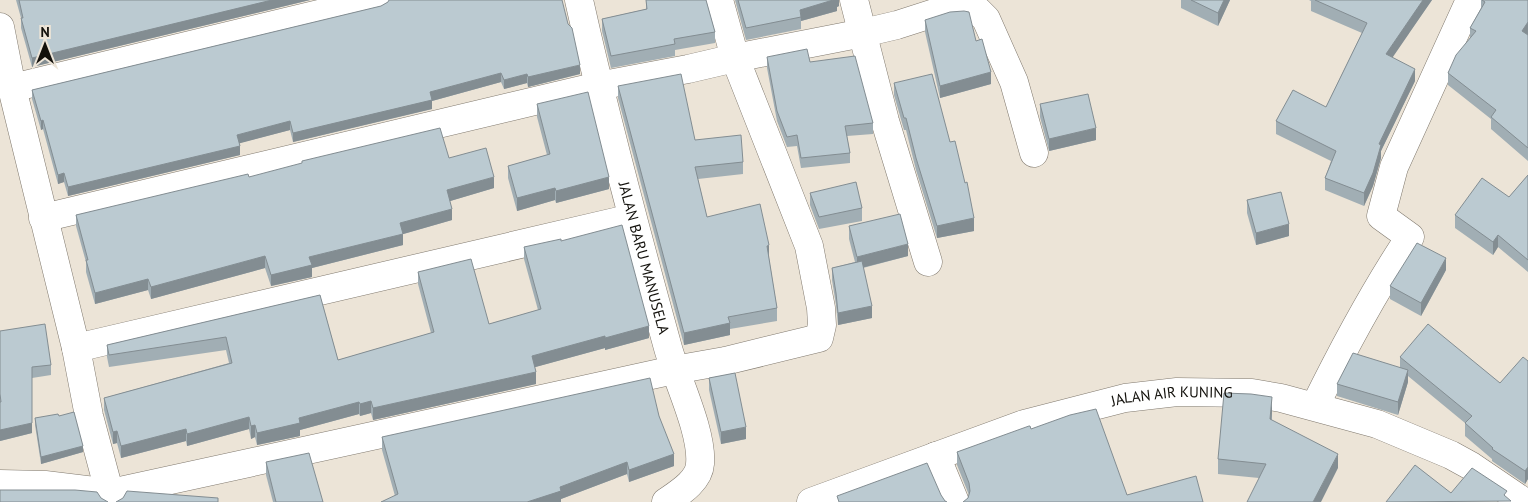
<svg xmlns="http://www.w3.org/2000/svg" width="1528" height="502" viewBox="0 0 1528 502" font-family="'PT Sans',sans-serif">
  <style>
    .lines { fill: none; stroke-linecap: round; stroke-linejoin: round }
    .minor-casing { stroke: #80796e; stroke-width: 29 }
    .minor { stroke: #fff; stroke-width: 28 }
    .wall { fill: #a1aeb4 }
    .shaded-wall { fill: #838d92 }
    .building { fill: #bbcad1; stroke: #838d92 }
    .labels { text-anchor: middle; stroke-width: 4; stroke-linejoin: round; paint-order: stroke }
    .street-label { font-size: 15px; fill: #12100b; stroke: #ece4d7 }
  </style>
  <rect width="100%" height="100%" fill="#ece4d7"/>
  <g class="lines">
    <defs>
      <g id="minor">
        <path id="s1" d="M 579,0 C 605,117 636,232 668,348 C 677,380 703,433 700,464 C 699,481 679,493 666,502"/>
        <path d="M 854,0 L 885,121 L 928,262"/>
        <path d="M 0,27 L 12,88 L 76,348 L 89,416 L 112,502"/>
        <path d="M 12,88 L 377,0"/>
        <path d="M 43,218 L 598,86 L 688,69 L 735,58 L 863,33 L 897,25 L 947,9 L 965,7 L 978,11 L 986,19 L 1014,82 L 1034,153"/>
        <path d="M 76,348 L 632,218"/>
        <path d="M 1315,406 C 1344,347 1374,291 1410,237 L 1381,216 L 1394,167 L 1470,0"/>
        <path d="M 936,456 L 955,502"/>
        <path d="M 0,484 L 45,485 L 111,493 L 674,370 L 725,361 L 819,338 L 822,325 L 821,308 L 809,246 L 735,58 L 719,0"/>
        <path id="s2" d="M 811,502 L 1024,424 L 1125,398 L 1177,392 L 1252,393 L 1281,398 L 1377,424 L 1451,455 L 1471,466 L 1524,502"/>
      </g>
    </defs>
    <use href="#minor" class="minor-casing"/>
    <use href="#minor" class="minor"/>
  </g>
  <g class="wall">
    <path d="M 16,0 L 310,0 L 32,67 L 21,28 L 21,18 Z"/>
    <path d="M 646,0 L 706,0 L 715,32 L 715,43 L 675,50 L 675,56 L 611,68 L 602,31 L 602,19 L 646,9 Z"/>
    <path d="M 735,0 L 839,0 L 839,6 L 837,7 L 837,11 L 801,21 L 801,29 L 746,40 Z"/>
    <path d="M 1181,0 L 1230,0 L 1218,26 L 1181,8 Z"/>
    <path d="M 1309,0 L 1432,0 L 1392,57 L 1415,81 L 1381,151 L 1381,158 L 1373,186 L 1364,206 L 1325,190 L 1325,178 L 1331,161 L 1276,134 L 1276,121 L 1326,107 L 1362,33 L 1311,11 L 1311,1 Z"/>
    <path d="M 1481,0 L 1528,0 L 1528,161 L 1491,129 L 1491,119 L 1448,85 L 1448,73 L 1470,38 L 1470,28 L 1481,8 Z"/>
    <path d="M 388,2 L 580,74 L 528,87 L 527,83 L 504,89 L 501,82 L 432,101 L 432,109 L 293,142 L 290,130 L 239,143 L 240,155 L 68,196 L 64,182 L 58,184 L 43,129 L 41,130 L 32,99 L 32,90 L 381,6 Z"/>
    <path d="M 925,20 L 976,41 L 991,84 L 940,98 L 925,32 Z"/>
    <path d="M 767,57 L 873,123 L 873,134 L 847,136 L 850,153 L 850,163 L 801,168 L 797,146 L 787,147 L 777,121 L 767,68 Z"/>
    <path d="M 894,83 L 950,142 L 974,231 L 937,238 L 916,170 L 906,130 L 904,130 L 894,95 Z"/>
    <path d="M 618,86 L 695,140 L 743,162 L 743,174 L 698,179 L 707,217 L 769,258 L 777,308 L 777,321 L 730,329 L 730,335 L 684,345 L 618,98 Z"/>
    <path d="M 537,104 L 609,189 L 556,203 L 555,200 L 517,211 L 508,178 L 508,166 L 547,155 L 537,117 Z"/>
    <path d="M 1040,104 L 1096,140 L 1049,151 L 1040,117 Z"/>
    <path d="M 449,158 L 494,188 L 450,201 L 452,220 L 403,234 L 403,245 L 312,268 L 312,277 L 271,286 L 265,268 L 151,299 L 148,290 L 95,304 L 86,272 L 86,262 L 76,226 L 76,215 L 249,177 Z"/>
    <path d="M 1528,175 L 1528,272 L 1498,247 L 1493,255 L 1455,228 L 1455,215 L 1509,197 Z"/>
    <path d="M 810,193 L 862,208 L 862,221 L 819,229 L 810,205 Z"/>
    <path d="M 1247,200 L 1289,236 L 1256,245 L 1247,213 Z"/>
    <path d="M 849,226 L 908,256 L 863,268 L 872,318 L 838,325 L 836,305 L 832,280 L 832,268 L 855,262 L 849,239 Z"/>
    <path d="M 561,241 L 649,338 L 605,350 L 605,348 L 535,367 L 536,384 L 373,420 L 371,413 L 360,416 L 359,414 L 300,430 L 300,436 L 257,445 L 255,437 L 251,439 L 249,429 L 187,446 L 186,441 L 121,458 L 117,443 L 113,444 L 104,410 L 104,398 L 229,363 L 226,350 L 109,367 L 107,357 L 107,345 L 320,295 L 338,360 L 431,333 L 418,284 L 418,272 L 489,324 L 538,310 L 524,259 L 524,247 Z"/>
    <path d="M 1446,270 L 1421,316 L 1390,299 L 1390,286 Z"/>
    <path d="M 0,331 L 51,365 L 51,375 L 32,378 L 32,433 L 0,441 Z"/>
    <path d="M 1400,357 L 1500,383 L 1528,361 L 1528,479 L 1525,484 L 1492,461 L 1492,459 L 1465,436 L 1465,423 L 1408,376 L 1408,382 L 1398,415 L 1337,396 L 1337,384 L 1400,367 Z"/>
    <path d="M 709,378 L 746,439 L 721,444 L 709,390 Z"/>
    <path d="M 1272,412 L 1272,420 L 1338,468 L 1259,478 L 1218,474 L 1218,459 Z"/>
    <path d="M 59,416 L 83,452 L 41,464 L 35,425 L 35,418 Z"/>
    <path d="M 659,416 L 674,466 L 629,482 L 627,474 L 561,499 L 561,502 L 395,496 L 382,450 L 382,437 Z"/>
    <path d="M 1031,429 L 1127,495 L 1203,502 L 968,498 L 969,495 L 957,465 L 957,452 Z"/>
    <path d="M 266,462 L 323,502 L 273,502 L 266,475 Z"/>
  </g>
  <g class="shaded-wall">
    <path d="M 272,0 L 310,0 L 32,67 L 32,58 Z"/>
    <path d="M 833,0 L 839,0 L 839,6 L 837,7 L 837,11 L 801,21 L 800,10 Z"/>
    <path d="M 1224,0 L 1230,0 L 1218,26 L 1218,13 Z"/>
    <path d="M 1423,0 L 1432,0 L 1386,67 L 1386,54 Z"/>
    <path d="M 1528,22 L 1528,35 L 1522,31 Z"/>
    <path d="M 580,65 L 580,74 L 528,87 L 528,77 Z"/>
    <path d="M 1415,69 L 1415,81 L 1381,151 L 1381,158 L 1373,186 L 1364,206 L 1364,193 L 1379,144 Z"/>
    <path d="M 991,72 L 991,84 L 940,98 L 940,86 Z"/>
    <path d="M 501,73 L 501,82 L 432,101 L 432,109 L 293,142 L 293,133 L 430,92 Z"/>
    <path d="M 527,74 L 527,83 L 504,89 L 504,80 Z"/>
    <path d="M 43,120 L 43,129 L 41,130 L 41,121 Z"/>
    <path d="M 290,121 L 290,130 L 237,144 L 237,135 Z"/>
    <path d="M 1096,128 L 1096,140 L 1049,151 L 1049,139 Z"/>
    <path d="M 240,146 L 240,155 L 68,196 L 68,187 Z"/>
    <path d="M 64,173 L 64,182 L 58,184 L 58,175 Z"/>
    <path d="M 494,177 L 494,188 L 447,202 L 447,190 Z"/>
    <path d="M 609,177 L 609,189 L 556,203 L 556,191 Z"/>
    <path d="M 555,188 L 555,200 L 517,211 L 517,198 Z"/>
    <path d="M 452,209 L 452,220 L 400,235 L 400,223 Z"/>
    <path d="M 974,218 L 974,231 L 937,238 L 937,226 Z"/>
    <path d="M 1289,224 L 1289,236 L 1256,245 L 1256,233 Z"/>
    <path d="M 403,234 L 403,245 L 312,268 L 312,277 L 271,286 L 271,275 L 309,257 Z"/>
    <path d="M 1498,235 L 1498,247 L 1493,255 L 1493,242 Z"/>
    <path d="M 908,244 L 908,256 L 857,269 L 857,257 Z"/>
    <path d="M 769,245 L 769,258 L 767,258 L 767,246 Z"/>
    <path d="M 265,256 L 265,268 L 151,299 L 151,287 Z"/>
    <path d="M 1446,258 L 1446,270 L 1421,316 L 1421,303 Z"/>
    <path d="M 148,279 L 148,290 L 95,304 L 95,293 Z"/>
    <path d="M 872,306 L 872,318 L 838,325 L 838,313 Z"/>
    <path d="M 730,323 L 730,335 L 684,345 L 684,333 Z"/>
    <path d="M 649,326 L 649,338 L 605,350 L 605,338 Z"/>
    <path d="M 605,336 L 605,348 L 532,368 L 532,356 Z"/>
    <path d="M 1408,370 L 1408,382 L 1398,415 L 1398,402 Z"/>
    <path d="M 536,372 L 536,384 L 373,420 L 373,408 Z"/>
    <path d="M 1272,397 L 1272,412 L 1270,434 L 1270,419 Z"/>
    <path d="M 371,401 L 371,413 L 360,416 L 360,404 Z"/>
    <path d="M 359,402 L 359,414 L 300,430 L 300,436 L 257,445 L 257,433 L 299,418 Z"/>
    <path d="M 249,417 L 249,429 L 187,446 L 187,434 Z"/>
    <path d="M 32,423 L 32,433 L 0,441 L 0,430 Z"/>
    <path d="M 255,425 L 255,437 L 251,439 L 251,426 Z"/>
    <path d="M 746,427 L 746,439 L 721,444 L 721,432 Z"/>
    <path d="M 186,429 L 186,441 L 121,458 L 121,446 Z"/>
    <path d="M 117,431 L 117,443 L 113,444 L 113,432 Z"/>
    <path d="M 83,446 L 83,452 L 41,464 L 41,457 Z"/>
    <path d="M 674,454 L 674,466 L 629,482 L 629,470 Z"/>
    <path d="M 1338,454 L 1338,468 L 1321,502 L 1313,502 Z"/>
    <path d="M 627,462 L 627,474 L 561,499 L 561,502 L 527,502 L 560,487 Z"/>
    <path d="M 1528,467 L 1528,479 L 1525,484 L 1525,471 Z"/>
  </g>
  <g class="building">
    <path d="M 19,0 L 272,0 L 32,58 L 21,18 L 23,18 Z"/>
    <path d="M 389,0 L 562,0 L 568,24 L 572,28 L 580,65 L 528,77 L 527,74 L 504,80 L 501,73 L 430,92 L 432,100 L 293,133 L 290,121 L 237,135 L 240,146 L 68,187 L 64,173 L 58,175 L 43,120 L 41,121 L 32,90 L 381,6 L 388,2 Z"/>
    <path d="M 646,0 L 706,0 L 715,32 L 674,39 L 675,44 L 611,56 L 602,19 L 647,9 Z"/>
    <path d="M 738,0 L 833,0 L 800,10 L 801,17 L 746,28 Z"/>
    <path d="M 1191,0 L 1224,0 L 1218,13 Z"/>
    <path d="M 1315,0 L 1423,0 L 1386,54 L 1415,69 L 1379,144 L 1381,145 L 1373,173 L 1364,193 L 1325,178 L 1336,151 L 1276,121 L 1293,90 L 1326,107 L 1367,23 Z"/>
    <path d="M 1482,0 L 1528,0 L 1528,22 L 1522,31 L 1528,35 L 1528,148 L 1491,117 L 1496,110 L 1448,73 L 1456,55 L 1476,31 L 1470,28 L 1485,2 Z"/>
    <path d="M 964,11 L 969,12 L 976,41 L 982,39 L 991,72 L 940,86 L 925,20 L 950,12 Z"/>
    <path d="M 807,49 L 810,62 L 855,56 L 873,123 L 845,126 L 850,153 L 801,158 L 797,135 L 787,137 L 777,111 L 767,57 Z"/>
    <path d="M 681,74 L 695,140 L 741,135 L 743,162 L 695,167 L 707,217 L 760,204 L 769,245 L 767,246 L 777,308 L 728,317 L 730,323 L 684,333 L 618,86 Z"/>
    <path d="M 932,74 L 950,142 L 955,141 L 965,183 L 967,182 L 974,218 L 937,226 L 916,158 L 906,118 L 904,118 L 894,83 Z"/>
    <path d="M 588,92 L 609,177 L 556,191 L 555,188 L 517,198 L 508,166 L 550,154 L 537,104 Z"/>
    <path d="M 1088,94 L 1096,128 L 1049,139 L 1040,104 Z"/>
    <path d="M 440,128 L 449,158 L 486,148 L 494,177 L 447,190 L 452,209 L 400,223 L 403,234 L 309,257 L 312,265 L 271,275 L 265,256 L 151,287 L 148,279 L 95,293 L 86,260 L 88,260 L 76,215 L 248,174 L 249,177 L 302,163 L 302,161 Z"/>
    <path d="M 1528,175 L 1528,260 L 1498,235 L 1493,242 L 1455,215 L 1482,178 L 1509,197 Z"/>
    <path d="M 856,182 L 862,208 L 819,217 L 810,193 Z"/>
    <path d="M 1281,192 L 1289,224 L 1256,233 L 1247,200 Z"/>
    <path d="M 900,214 L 908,244 L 857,257 L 849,226 Z"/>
    <path d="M 622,225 L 649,326 L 605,338 L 605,336 L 532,356 L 536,372 L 373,408 L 371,401 L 360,404 L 359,402 L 299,418 L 300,423 L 257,433 L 255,425 L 251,426 L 249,417 L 187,434 L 186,429 L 121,446 L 117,431 L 113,432 L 104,398 L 232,363 L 226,337 L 109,355 L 107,345 L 320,295 L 338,360 L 434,332 L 418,272 L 471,259 L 489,324 L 541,309 L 524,247 L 561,239 L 561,241 Z"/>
    <path d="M 1417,243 L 1446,258 L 1421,303 L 1390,286 Z"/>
    <path d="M 862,261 L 872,306 L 838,313 L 836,293 L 832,268 Z"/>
    <path d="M 45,324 L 51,365 L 32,367 L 32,423 L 0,430 L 0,402 L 1,402 L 0,394 L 0,331 Z"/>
    <path d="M 1428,324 L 1500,383 L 1523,357 L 1528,361 L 1528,467 L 1525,471 L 1492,449 L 1493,448 L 1465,423 L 1472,416 L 1400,357 Z"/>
    <path d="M 1353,353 L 1408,370 L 1398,402 L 1337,384 Z"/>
    <path d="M 735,373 L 746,427 L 721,432 L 709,378 Z"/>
    <path d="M 650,378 L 659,416 L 674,454 L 629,470 L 627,462 L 560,487 L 561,491 L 527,502 L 381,502 L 398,494 L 382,437 Z"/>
    <path d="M 1224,393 L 1251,394 L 1272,397 L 1270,419 L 1338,454 L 1313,502 L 1247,502 L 1266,464 L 1218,459 Z"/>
    <path d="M 1096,409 L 1127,495 L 1196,476 L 1203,502 L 963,502 L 968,498 L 970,491 L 969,483 L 957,452 L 1029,426 L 1030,426 L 1031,429 L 1070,415 Z"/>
    <path d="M 74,412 L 83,446 L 41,457 L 35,418 L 58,414 L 59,416 Z"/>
    <path d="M 309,453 L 323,502 L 276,502 L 266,462 Z"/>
    <path d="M 927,463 L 941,495 L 945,501 L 947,502 L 839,502 L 837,496 Z"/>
    <path d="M 1415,465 L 1451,493 L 1472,468 L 1507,491 L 1504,495 L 1511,501 L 1386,502 Z"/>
    <path d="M 0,490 L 75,490 L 97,492 L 101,498 L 108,502 L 0,502 Z"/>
    <path d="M 127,491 L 218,498 L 218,502 L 116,502 L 123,498 Z"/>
  </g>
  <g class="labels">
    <g class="street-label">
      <text dy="5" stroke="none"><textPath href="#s1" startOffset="266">JALAN BARU MANUSELA</textPath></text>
      <text dy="5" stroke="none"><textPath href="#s2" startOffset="378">JALAN AIR KUNING</textPath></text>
    </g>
  </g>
  <g transform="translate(45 45)" stroke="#ece4d7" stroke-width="4" paint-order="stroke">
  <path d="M0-4L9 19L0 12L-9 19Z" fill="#12100b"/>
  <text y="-8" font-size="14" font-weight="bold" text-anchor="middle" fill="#12100b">N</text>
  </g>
</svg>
